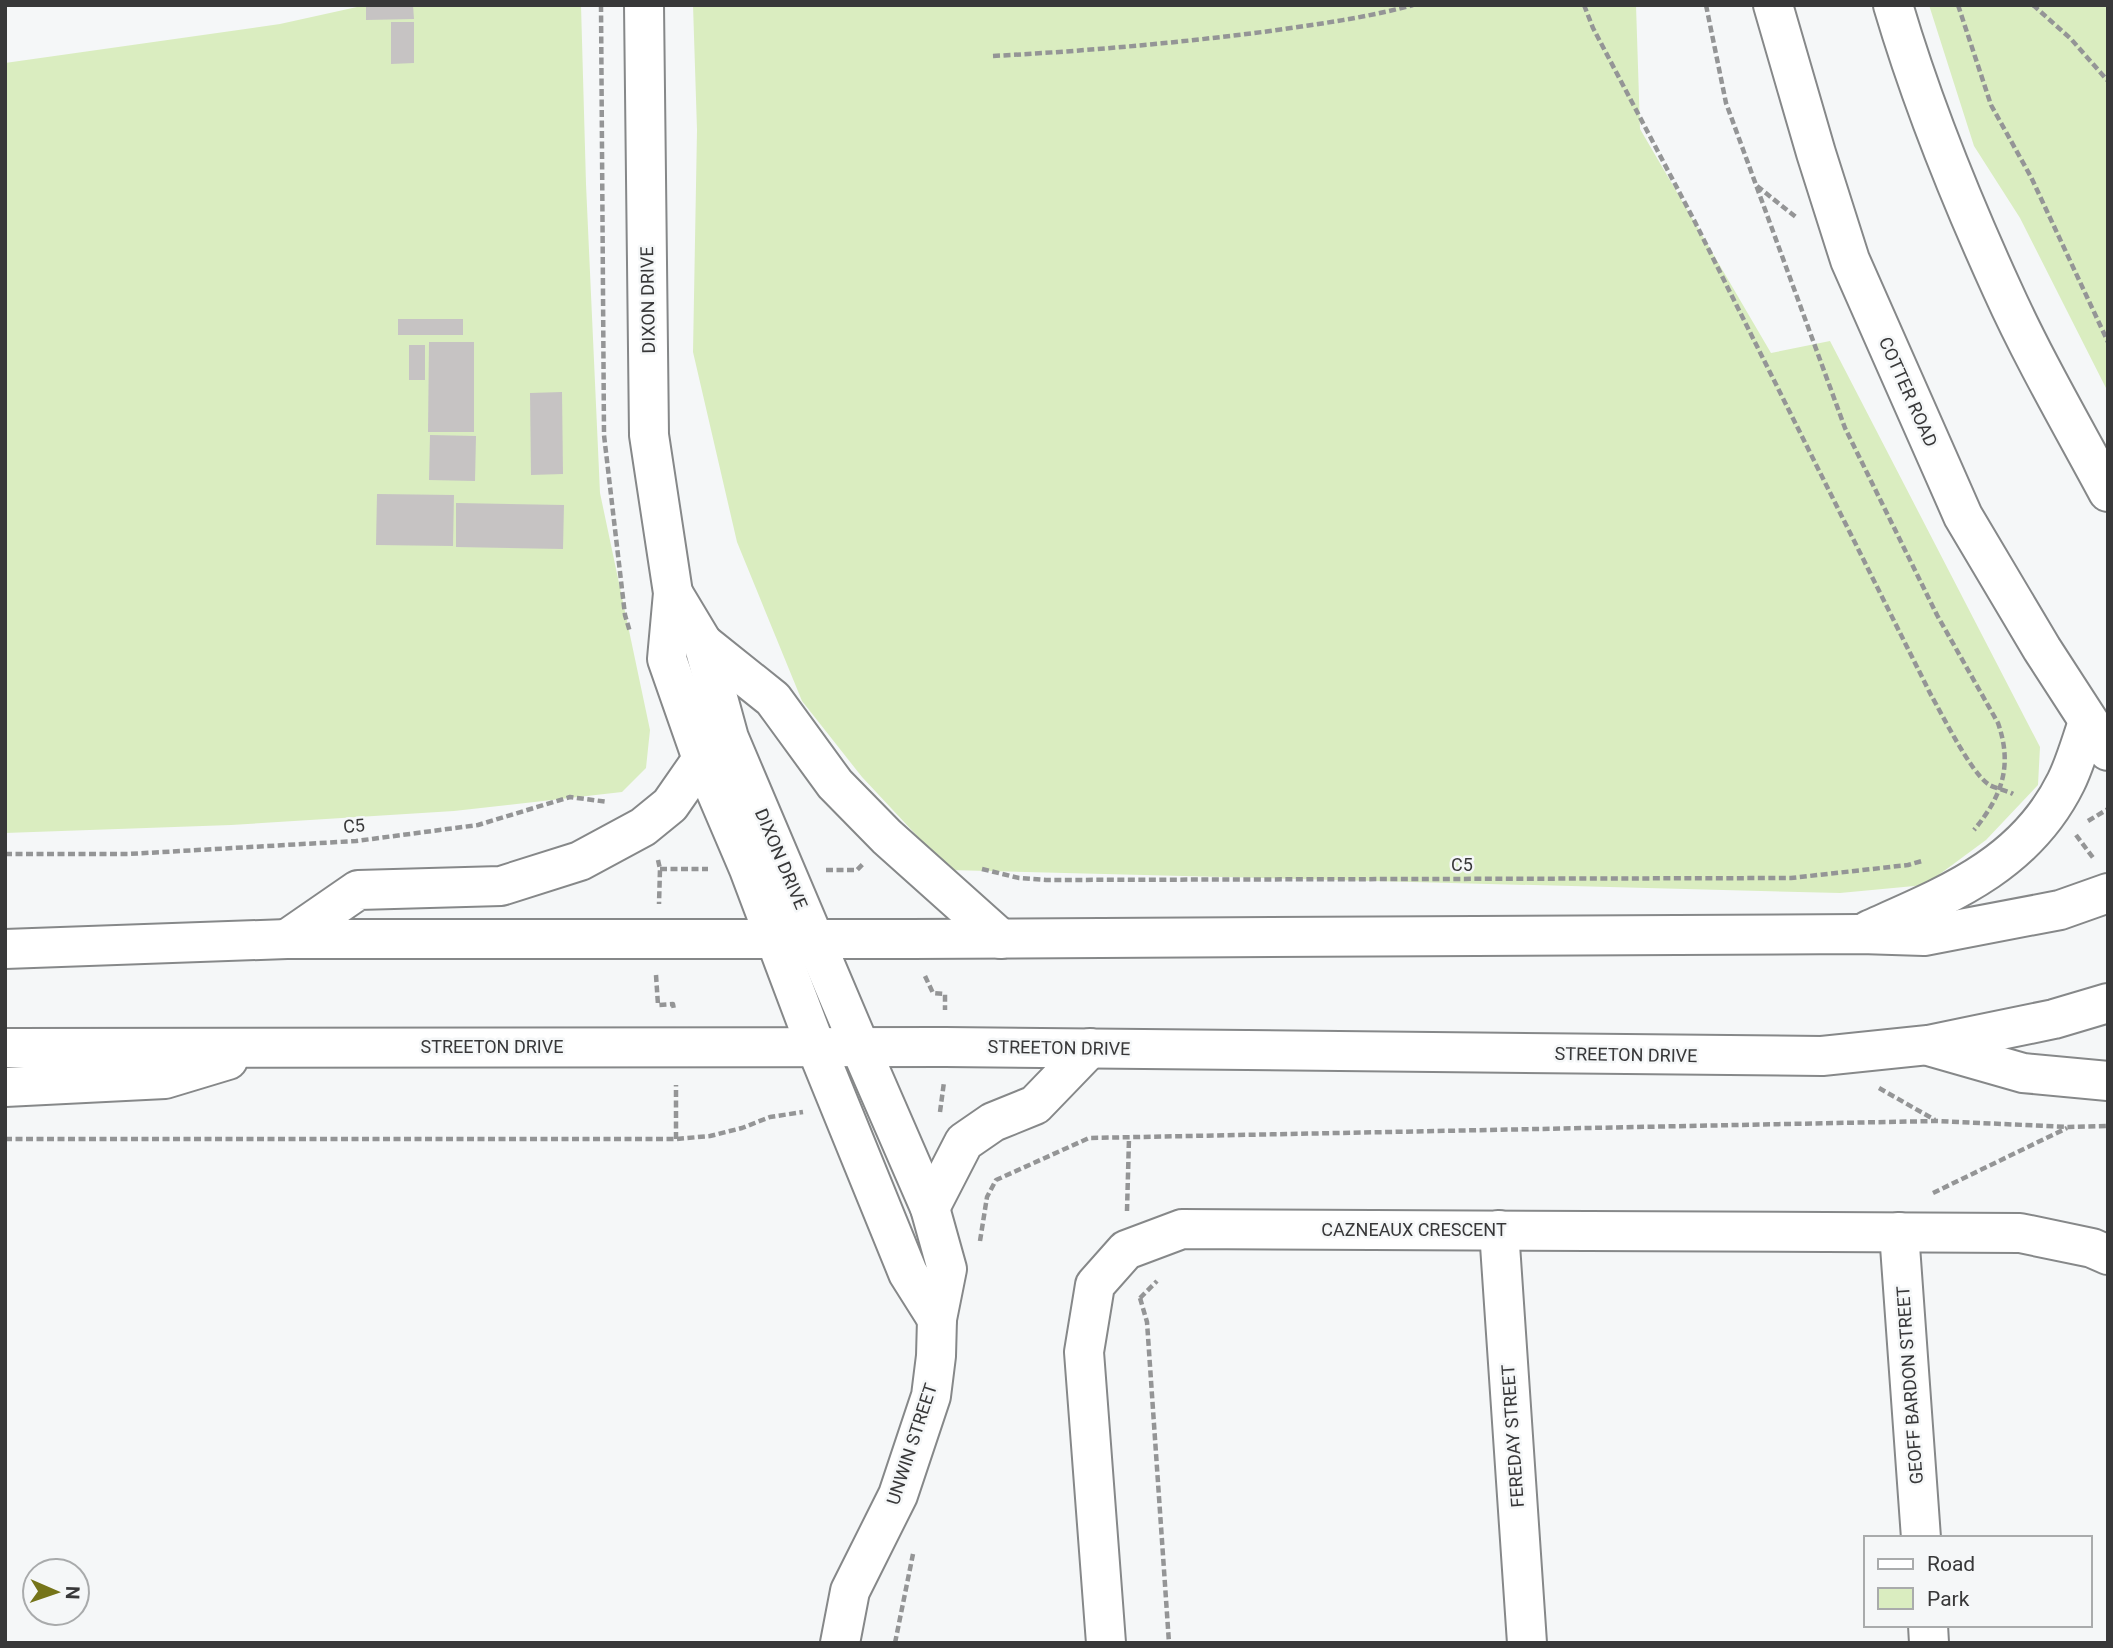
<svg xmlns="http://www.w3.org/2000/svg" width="2113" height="1648" viewBox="0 0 2113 1648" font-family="Roboto,sans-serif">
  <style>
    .green { fill: #daedc0 }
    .building { fill: #c6c3c3 }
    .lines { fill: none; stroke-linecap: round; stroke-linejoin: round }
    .minor-casing { stroke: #868889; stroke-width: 42 }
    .major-casing { stroke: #868889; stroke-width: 42 }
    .path { stroke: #949596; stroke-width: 4.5; stroke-dasharray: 7 3.5; stroke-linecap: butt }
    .minor { stroke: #fff; stroke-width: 38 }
    .major { stroke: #fff; stroke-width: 38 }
    .labels { text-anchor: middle; stroke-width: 5; stroke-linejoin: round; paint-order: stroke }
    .street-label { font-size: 18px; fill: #383839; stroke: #f5f7f8 }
  </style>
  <rect width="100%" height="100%" fill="#f5f7f8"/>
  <g class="green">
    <path d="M 366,5 L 581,5 L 586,184 L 600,493 L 650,730 L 646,768 L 622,792 L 454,811 L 231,825 L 5,833 L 5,63 L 280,24 Z"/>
    <path d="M 693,5 L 1636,5 L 1640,129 L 1771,353 L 1830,341 L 2040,747 L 2038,785 L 1986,840 L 1925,885 L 1840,893 L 949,870 L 862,777 L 802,701 L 737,542 L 693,352 L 697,130 Z"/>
    <path d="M 1929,5 L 2108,5 L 2108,392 L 2020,218 L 1974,146 Z"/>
  </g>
  <g class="building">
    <path d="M 366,5 L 413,5 L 414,19 L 366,20 Z"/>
    <path d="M 391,22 L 414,22 L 414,63 L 391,64 Z"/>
    <rect x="398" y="319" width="65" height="16"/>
    <path d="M 429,342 L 474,342 L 474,432 L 428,432 Z"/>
    <rect x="409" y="345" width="16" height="35"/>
    <path d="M 562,392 L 563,474 L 531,475 L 530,393 Z"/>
    <path d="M 430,435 L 476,436 L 475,481 L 429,480 Z"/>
    <path d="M 377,494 L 454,495 L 453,546 L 376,545 Z"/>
    <path d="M 456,503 L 564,505 L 563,549 L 456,547 Z"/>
  </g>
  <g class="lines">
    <defs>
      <g id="minor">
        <path d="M 816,1047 L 908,1273 L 937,1319"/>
        <path d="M 930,1208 L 964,1142 L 993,1122 L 1035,1105 L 1090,1048"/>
        <path d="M 1499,1230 L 1527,1643"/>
        <path d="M 1899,1232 L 1921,1538"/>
        <path d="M 1928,1625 L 1929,1643"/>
        <path d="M 840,1643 L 850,1591 L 898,1495 L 931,1396 L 936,1356 L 937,1319 L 947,1269 L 930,1208 L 860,1047"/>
        <path d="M 1106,1643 L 1084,1352 L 1095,1285 L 1126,1250 L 1182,1229 L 2020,1233 L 2092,1248 L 2108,1255"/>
      </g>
      <g id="major">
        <path d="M 644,5 L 649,435 L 673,593 L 667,659 L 702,759 L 749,869 L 816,1047"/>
        <path d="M 1773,5 L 1816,153 L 1850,260 L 1941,466 L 1963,516 L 2042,649 L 2108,751"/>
        <path d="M 1893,5 C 1922,103 1960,197 2002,289 C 2033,358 2072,425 2108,492"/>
        <path d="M 673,593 L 703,643 L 729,738 L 860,1047"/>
        <path d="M 703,643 L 773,699 L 835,784 L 887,837 L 1001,939"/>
        <path d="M 1869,930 C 1948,895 2025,865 2066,782 C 2075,764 2081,742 2088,722"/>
        <path d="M 287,939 L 358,890 L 501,886 L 580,861 L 643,827 L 670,805 L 702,759"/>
        <path d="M 5,949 L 287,939 L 911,939 L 1861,934 L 1924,936 L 2060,910 L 2108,893"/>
        <path d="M 1932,1047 L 2023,1073 L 2108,1081"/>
        <path d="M 5,1048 L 945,1047 L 1822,1056 L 1928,1045 L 2054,1019 L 2108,1003"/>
        <path d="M 5,1087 L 165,1079 L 228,1060"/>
      </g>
    </defs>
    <use href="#minor" class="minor-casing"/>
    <use href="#major" class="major-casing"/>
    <g class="path">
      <path d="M 601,5 L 604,435 L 625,615 L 630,632"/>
      <path d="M 1584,5 L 1593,28 L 1695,222 L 1931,695 C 1943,716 1970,771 1988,784 C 1993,788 2006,790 2013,794"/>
      <path d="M 1706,5 L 1726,103 L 1845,428 L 1937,615 L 1998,723 C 2013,766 2002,796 1974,830"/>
      <path d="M 1958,5 L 1991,105 L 2031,177 L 2108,342"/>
      <path d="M 2033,5 L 2071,39 L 2108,81"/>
      <path d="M 993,56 C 1086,51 1178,43 1270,31 C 1318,24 1366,18 1413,5"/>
      <path d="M 1757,186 L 1797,218"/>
      <path d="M 2088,821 L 2108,809"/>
      <path d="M 2076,835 L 2094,859"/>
      <path d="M 5,854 L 128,854 L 356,841 L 478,825 L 570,797 L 608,802"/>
      <path d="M 658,860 L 660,869 L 659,904"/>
      <path d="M 660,869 L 708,869"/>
      <path d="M 982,869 L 1019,878 L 1046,880 L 1791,878 L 1908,865 L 1922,861"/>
      <path d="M 826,870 L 857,870 L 863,864"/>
      <path d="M 656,975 L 658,1005 L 673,1004 L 674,1010"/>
      <path d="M 925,976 L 933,993 L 945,994 L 945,1010"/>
      <path d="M 1879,1088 L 1935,1120"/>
      <path d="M 940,1112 L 944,1082"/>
      <path d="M 5,1139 L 676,1139 L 710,1136 L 742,1128 L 770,1117 L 803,1112"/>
      <path d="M 676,1139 L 676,1085"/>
      <path d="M 1933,1193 L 2067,1128"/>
      <path d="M 1127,1211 L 1129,1138"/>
      <path d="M 980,1241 L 987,1197 L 996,1180 L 1089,1138 L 1936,1121 L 2069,1127 L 2108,1126"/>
      <path d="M 1140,1298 L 1157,1281"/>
      <path d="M 1140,1298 L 1147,1322 L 1169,1643"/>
      <path d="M 895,1643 L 913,1554"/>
    </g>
    <use href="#minor" class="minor"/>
    <use href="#major" class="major"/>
  </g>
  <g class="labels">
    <g class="street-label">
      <text transform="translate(648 300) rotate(-91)" y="6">DIXON DRIVE</text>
      <text transform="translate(1908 392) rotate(66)" y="6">COTTER ROAD</text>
      <text transform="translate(354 826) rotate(-5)" y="6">C5</text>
      <text transform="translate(781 859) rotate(67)" y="6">DIXON DRIVE</text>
      <text x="1462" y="871">C5</text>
      <text x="492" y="1053">STREETON DRIVE</text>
      <text transform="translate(1059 1048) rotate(1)" y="6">STREETON DRIVE</text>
      <text transform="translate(1626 1055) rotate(1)" y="6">STREETON DRIVE</text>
      <text x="1414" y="1236">CAZNEAUX CRESCENT</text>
      <text transform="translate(1910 1385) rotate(-94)" y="6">GEOFF BARDON STREET</text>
      <text transform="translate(1513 1436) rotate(-94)" y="6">FEREDAY STREET</text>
      <text transform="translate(912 1444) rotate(-72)" y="6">UNWIN STREET</text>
    </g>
  </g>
  <rect width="2113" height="1648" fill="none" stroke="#383839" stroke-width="14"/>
  <rect x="1864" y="1536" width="228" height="91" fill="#f5f7f8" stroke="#a9abac" stroke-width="2"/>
  <rect x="1878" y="1559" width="35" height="10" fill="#ffffff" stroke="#a9abac" stroke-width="2"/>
  <text x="1927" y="1571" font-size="21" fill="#383839">Road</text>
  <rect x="1878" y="1588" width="35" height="21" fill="#daedc0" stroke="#a9abac" stroke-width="2"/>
  <text x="1927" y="1606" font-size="21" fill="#383839">Park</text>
  <g transform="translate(56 1592) rotate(92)"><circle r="33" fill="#f5f7f8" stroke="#a9abac" stroke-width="2"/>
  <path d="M0-5L12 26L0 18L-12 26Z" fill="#757419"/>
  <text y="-10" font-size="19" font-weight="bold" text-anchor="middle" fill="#383839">N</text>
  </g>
</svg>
